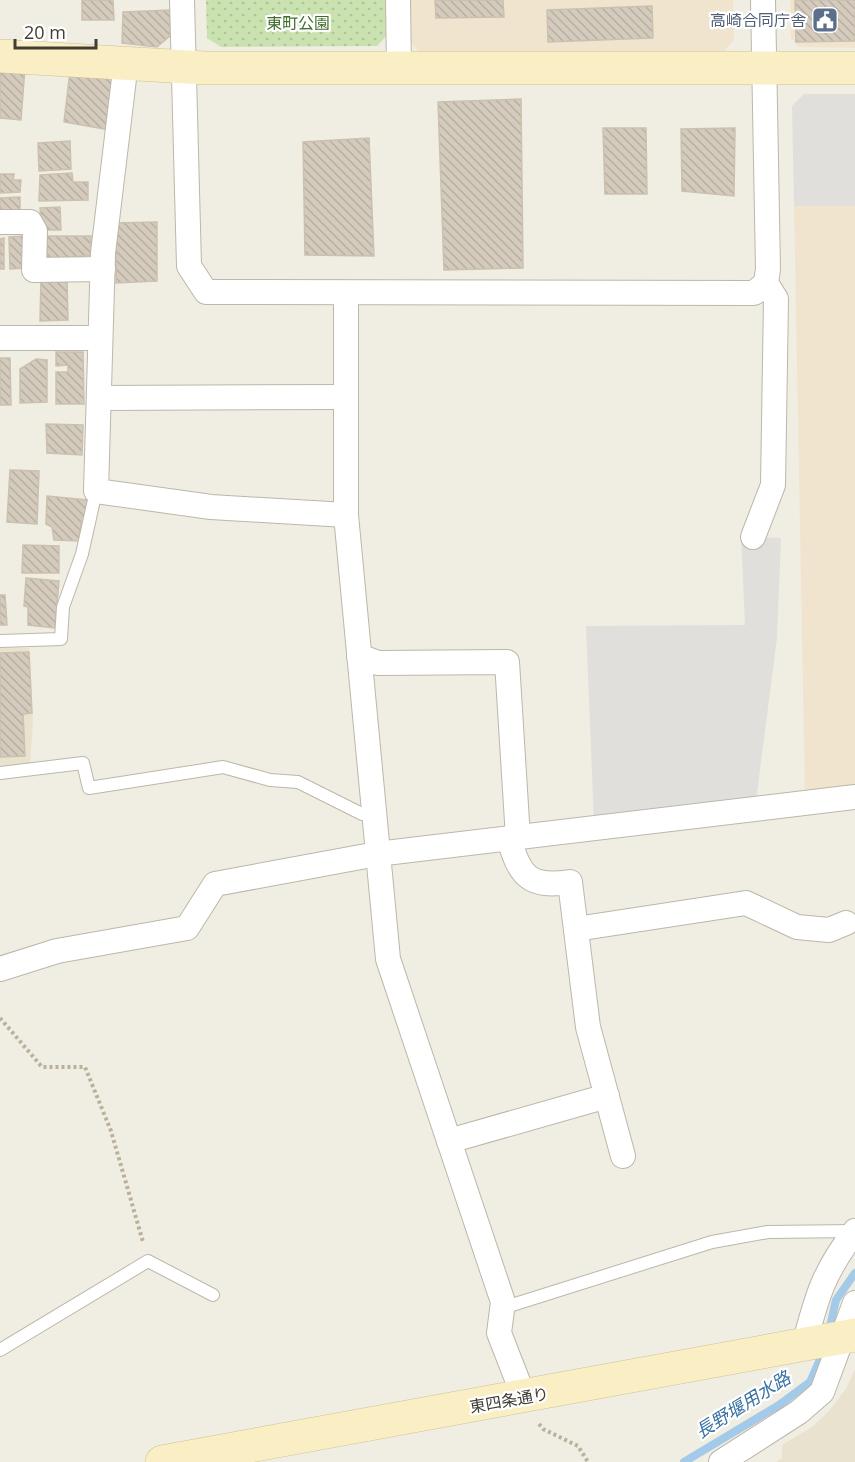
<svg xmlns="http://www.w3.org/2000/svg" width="855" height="1462" viewBox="0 0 855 1462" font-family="'Open Sans','Noto Sans JP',sans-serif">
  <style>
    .commercial { fill: #f1e4cf }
    .education { fill: #e8e2ce }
    .grass { fill: url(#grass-dots) }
    .parking { fill: #e1dfdc }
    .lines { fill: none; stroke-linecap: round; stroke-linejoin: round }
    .stream { stroke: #a3cae9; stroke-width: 8 }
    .building { fill: url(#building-back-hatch); stroke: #cbc1ae; stroke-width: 1.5 }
    .lane-casing { stroke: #bdb7aa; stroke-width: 14 }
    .street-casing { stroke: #bdb7aa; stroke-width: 26 }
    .secondary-casing { stroke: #cdc196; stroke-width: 34 }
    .path { stroke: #bbb099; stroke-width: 4; stroke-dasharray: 3 3; stroke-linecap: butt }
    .lane { stroke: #fff; stroke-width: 12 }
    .street { stroke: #fff; stroke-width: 24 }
    .secondary { stroke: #faefc4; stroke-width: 33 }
    .labels { text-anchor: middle; stroke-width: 4.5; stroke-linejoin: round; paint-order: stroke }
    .service-label { font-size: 16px; fill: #4e5e75; stroke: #fff; text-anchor: end }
    .park-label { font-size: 16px; fill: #436d2d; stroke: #fff }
    .street-label { font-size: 16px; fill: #413d34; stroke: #fff }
    .water-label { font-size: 18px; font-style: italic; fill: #3772a3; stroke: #fff }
  </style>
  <defs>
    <pattern id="grass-dots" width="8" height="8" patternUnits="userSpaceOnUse" patternTransform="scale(1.5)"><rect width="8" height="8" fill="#c9e2af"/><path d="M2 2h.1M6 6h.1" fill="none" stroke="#aec397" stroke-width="1.8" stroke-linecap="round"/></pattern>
    <pattern id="building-back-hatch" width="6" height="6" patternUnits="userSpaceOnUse" patternTransform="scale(1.5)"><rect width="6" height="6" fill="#d4cbbd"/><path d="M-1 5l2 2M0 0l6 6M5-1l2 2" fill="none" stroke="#b7afa3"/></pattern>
  </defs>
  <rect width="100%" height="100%" fill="#f0ede3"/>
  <g class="commercial">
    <path d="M 406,0 L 733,0 L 734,40 L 724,51 L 420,53 L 407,38 Z"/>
    <path d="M 790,0 L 855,0 L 855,48 L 799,47 L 791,38 Z"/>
    <path d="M 794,206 L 855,206 L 855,789 L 805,797 Z"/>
  </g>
  <g class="education">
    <path d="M 0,648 L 29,648 L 33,722 L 30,764 L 0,768 Z"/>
    <path d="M 855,1369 L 855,1462 L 776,1462 L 782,1458 L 782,1445 L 812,1427 L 829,1411 L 846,1389 Z"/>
  </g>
  <path class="grass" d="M 206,0 L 390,0 L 390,32 L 377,46 L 221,47 L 207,38 Z"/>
  <g class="parking">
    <path d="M 804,94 L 855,94 L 855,206 L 794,206 L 792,106 Z"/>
    <path d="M 741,537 L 781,538 L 777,638 L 756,801 L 594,823 L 586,626 L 745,625 Z"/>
  </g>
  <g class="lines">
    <g class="stream">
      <path d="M 829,1331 L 836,1300 L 855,1273"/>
      <path d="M 684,1462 L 779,1405 L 810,1382 L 824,1350"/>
    </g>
  </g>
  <g class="building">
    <path d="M 82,0 L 113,0 L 114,20 L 82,20 Z"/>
    <path d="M 435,0 L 503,0 L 504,17 L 436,18 Z"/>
    <path d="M 795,0 L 855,0 L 855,41 L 796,42 Z"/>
    <path d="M 652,6 L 653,38 L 548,42 L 547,10 Z"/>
    <path d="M 170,10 L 170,36 L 157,47 L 122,43 L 123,12 Z"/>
    <path d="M 0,66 L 25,67 L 21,120 L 0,118 Z"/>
    <path d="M 70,71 L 121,79 L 116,131 L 64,122 Z"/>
    <path d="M 521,99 L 523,268 L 444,270 L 438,102 Z"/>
    <path d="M 603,128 L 646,128 L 647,194 L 605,194 Z"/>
    <path d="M 735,128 L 734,196 L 682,191 L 681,129 Z"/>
    <path d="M 369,138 L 374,256 L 305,255 L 303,142 Z"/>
    <path d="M 70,141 L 71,169 L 39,171 L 38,143 Z"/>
    <path d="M 72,173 L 73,182 L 88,182 L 88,200 L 39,201 L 40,175 Z"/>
    <path d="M 0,174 L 14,174 L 13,180 L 21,180 L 20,192 L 0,193 Z"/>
    <path d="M 20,197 L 20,215 L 0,215 L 0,198 Z"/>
    <path d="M 60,207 L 61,230 L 42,230 L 40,208 Z"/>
    <path d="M 157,222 L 157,281 L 116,283 L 116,223 Z"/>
    <path d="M 25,236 L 25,268 L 10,269 L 9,237 Z"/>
    <path d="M 47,236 L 91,236 L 91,255 L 47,261 Z"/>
    <path d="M 4,238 L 4,269 L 0,269 L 0,239 Z"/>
    <path d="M 67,279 L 68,320 L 40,321 L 41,280 Z"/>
    <path d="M 56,352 L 83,352 L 84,404 L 56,404 L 56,372 L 68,372 L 68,365 L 56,366 Z"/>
    <path d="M 0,358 L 10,358 L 11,405 L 0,405 Z"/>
    <path d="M 36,359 L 47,360 L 47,402 L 20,403 L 20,369 Z"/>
    <path d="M 46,424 L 83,425 L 82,455 L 47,453 Z"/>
    <path d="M 10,470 L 39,471 L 37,524 L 7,522 Z"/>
    <path d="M 47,496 L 87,500 L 85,517 L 82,516 L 79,541 L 54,540 L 52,527 L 46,524 Z"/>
    <path d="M 23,545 L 59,546 L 59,573 L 22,573 Z"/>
    <path d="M 26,578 L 59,581 L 55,628 L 28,625 L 28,607 L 24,606 Z"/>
    <path d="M 0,595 L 5,595 L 7,625 L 0,625 Z"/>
    <path d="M 29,652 L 32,713 L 23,714 L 25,756 L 0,757 L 0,653 Z"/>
  </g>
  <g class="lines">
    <defs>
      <g id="lane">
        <path d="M 0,641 L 61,639 L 63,607 L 82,554 L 96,491"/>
        <path d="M 0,773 L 83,763 L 89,788 L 223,767 L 270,780 L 298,782 L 362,814 L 373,814"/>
        <path d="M 503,1302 L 512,1305 L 712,1242 L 768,1232 L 855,1231"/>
        <path d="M 0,1350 L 148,1261 L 213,1295"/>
      </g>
      <g id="street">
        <path d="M 182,0 L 189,266 L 206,292 L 754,293 L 766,283 L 768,269 L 763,0"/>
        <path d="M 398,0 L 399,69"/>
        <path d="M 126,62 L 103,253 L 96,491 L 211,507 L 346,515"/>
        <path d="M 0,222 L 30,222 L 35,231 L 34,270 L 103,269"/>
        <path d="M 346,293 L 346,515 L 388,959 L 503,1302 L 499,1333 L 524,1397"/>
        <path d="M 0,338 L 100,338"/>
        <path d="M 99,398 L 346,397"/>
        <path d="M 753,537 L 773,485 L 776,299 L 766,283"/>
        <path d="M 359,656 L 378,663 L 507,662 L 518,838"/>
        <path d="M 509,839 C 520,877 530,888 570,882 L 588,1027 L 623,1156"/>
        <path d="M 576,929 L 746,903 L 797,927 L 829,930 L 846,923"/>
        <path d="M 0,969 L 57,951 L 187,928 L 215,884 L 377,854 L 855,797"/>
        <path d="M 449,1141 L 607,1096"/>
        <path d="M 804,1345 C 817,1296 823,1273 855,1231"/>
        <path d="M 721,1462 L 799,1412 L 822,1392 L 855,1303"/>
      </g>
      <g id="secondary">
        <path d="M 0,56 L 205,68 L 855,68"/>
        <path d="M 162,1462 L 855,1335"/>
      </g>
    </defs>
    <use href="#lane" class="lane-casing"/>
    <use href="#street" class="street-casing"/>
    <use href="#secondary" class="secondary-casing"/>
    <g class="path">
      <path d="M 0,1018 L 42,1067 L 85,1067 L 111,1131 L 143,1242"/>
      <path d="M 539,1424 L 543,1429 L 578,1446 L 588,1462"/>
    </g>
    <use href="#lane" class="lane"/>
    <use href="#street" class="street"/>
    <use href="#secondary" class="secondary"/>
  </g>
  <defs>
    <symbol id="civic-square" viewBox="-11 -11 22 22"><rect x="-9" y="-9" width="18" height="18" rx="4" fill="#5c6f8a" stroke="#fff"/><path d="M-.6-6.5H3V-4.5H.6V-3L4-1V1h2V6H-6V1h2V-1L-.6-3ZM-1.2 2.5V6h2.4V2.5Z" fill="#fff"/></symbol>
  </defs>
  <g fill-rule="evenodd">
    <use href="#civic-square" x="810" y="5" width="30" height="30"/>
  </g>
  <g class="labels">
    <g class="service-label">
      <text x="806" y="26">高崎合同庁舎</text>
    </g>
    <g class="park-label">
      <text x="298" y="29">東町公園</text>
    </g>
    <g class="street-label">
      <text transform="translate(509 1400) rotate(-10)" y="6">東四条通り</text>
    </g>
    <g class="water-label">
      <text transform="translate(743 1405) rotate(-32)" y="6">長野堰用水路</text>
    </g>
  </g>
  <path d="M15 39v9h81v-9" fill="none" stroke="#413d34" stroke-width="3"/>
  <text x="24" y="39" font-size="18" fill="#413d34" stroke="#ffffff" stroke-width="4.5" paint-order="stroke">20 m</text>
</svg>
